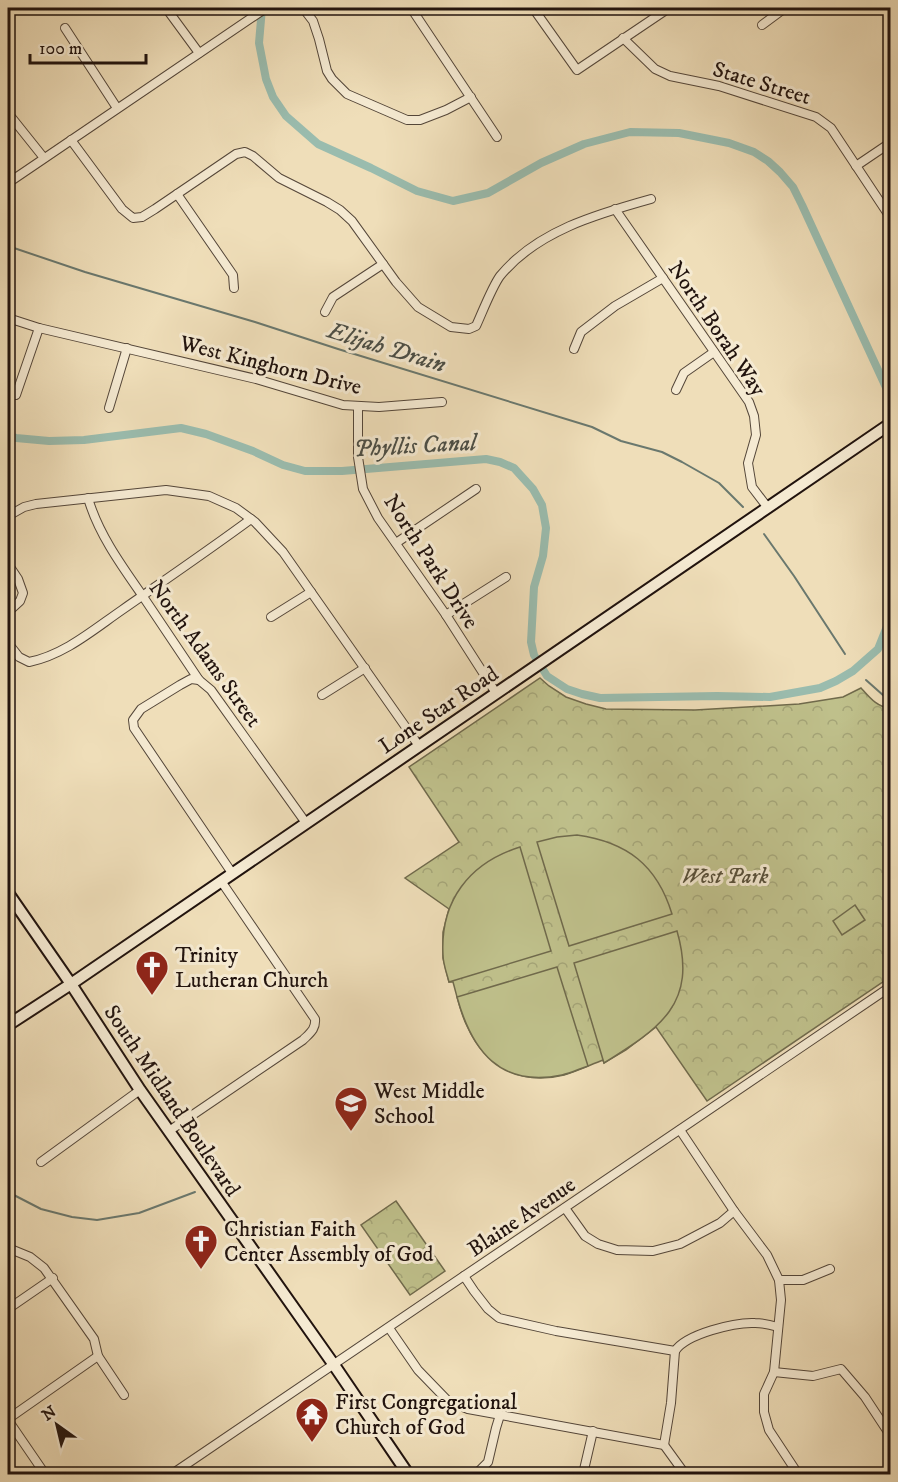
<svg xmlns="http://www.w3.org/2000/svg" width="898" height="1482" viewBox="0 0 898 1482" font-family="'IM FELL DW Pica',serif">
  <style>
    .forest { fill: url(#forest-crowns); stroke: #706a4c; stroke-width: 1.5 }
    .garden { fill: #bfc08b; stroke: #706a4c; stroke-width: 1.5 }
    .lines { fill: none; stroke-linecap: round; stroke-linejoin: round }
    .stream { stroke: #6a786e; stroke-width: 2 }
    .canal { stroke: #9abcae; stroke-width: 8 }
    .street-casing { stroke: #544639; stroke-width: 10 }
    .secondary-casing { stroke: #21130e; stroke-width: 14 }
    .street { stroke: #f5ead2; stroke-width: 8 }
    .secondary { stroke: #f5ead2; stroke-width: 10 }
    .labels { text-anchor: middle; stroke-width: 6; stroke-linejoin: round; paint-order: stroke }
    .street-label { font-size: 22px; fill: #21130e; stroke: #f5ead2 }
    .park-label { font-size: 22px; font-style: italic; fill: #58503a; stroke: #f5ead2 }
    .poi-label { font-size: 22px; fill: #21130e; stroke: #f5ead2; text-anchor: start }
    .water-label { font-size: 24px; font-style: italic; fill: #4b4e46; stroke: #f5ead2 }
  </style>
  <defs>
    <pattern id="forest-crowns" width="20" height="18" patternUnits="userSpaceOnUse" patternTransform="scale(1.5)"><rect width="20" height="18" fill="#bfc08b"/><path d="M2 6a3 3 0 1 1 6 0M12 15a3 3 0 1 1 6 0" fill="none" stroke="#a4a477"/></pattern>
  </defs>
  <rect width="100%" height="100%" fill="#efdeb9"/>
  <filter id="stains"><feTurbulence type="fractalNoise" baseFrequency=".00333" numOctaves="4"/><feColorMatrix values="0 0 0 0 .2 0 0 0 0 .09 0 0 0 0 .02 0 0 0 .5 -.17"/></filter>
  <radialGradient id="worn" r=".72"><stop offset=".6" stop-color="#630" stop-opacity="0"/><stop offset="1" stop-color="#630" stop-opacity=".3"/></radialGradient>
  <g class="forest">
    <path d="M 540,678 L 549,686 L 566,697 L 586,704 L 606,709 L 695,710 L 799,704 L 843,697 L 861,688 C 870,698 877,707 890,708 L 890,977 L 707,1101 L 656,1027 L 626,1050 L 604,1063 L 603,1060 C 590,1065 577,1071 564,1075 C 520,1086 485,1066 467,1026 C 460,1012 457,996 453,982 L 449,982 L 443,958 L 443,932 L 449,909 L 405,878 L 459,842 L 409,767 Z"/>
    <path d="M 396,1201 L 445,1271 L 410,1295 L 361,1225 Z"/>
  </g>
  <g class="garden">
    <path d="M 577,835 C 627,842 657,865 672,914 L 569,946 L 537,842 L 557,837 Z"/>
    <path d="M 520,847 L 551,951 L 449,982 C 447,974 443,964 443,955 C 440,901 469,863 520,847 Z"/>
    <path d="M 855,905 L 865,920 L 842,935 L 833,921 Z"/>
    <path d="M 677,931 C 698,1004 660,1028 604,1063 L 574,963 Z"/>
    <path d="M 557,967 L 588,1066 C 579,1069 571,1073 562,1075 C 500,1088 472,1051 457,997 Z"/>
  </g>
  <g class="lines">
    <g class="stream">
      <path d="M 8,246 L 85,272 L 255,322 L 338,349 L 592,427 L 621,441 L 662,452 L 682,462 L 719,483 L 743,507"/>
      <path d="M 764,534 L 794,576 L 845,654"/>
      <path d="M 866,680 L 884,696 L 890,696"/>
      <path d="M 8,1192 L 41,1209 L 72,1217 L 97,1220 L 139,1213 L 195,1192"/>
    </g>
    <g class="canal">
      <path d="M 262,8 L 259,43 L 266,79 L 273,97 L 286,116 L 318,144 L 371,168 L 417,191 L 453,201 L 488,193 L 541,163 L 584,144 L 630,132 L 679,133 L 729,143 L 754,152 L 768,161 L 780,172 L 793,187 L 802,205 L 890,396"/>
      <path d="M 8,436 L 16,438 L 49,441 L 84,440 L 181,428 L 206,434 L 253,451 L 283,465 L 305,471 L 342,471 L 486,459 L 500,462 L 514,468 L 533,489 L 542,505 L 546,528 L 543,556 L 534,587 L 531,642 L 534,655 L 547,676 L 567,689 L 582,694 L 600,698 L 717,696 L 770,697 L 820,688 L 836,681 L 853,671 L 878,649 L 890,619"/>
    </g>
    <defs>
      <g id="street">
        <path d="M 166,8 L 199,53"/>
        <path d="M 303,8 L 313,21 L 319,39 L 327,71 L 332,79 L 347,94 L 407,120 L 420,120 L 446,110 L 471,97"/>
        <path d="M 411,8 L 497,137"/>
        <path d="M 533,8 L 577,70 L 669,8"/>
        <path d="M 888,8 L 890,11"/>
        <path d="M 762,25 L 785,8"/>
        <path d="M 65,28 L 117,108"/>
        <path d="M 623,38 L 655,69 L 670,76 L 719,86 L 816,117 L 831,128 L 890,217"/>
        <path d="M 8,113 L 44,158"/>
        <path d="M 71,140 L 122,209 L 133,218 L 142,217 L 155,209 L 236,154 L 245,152 L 253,156 L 279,178 L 327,202 L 340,210 L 352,221 L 396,282 L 418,307 L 451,327 L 469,329 L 476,326 C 482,313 492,287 500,276 C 537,231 597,214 651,199"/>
        <path d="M 856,166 L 890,143"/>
        <path d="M 8,183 L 266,8"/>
        <path d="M 177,194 L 233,275 L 234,288"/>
        <path d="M 615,209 L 749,402 L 754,416 L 756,435 L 748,463 L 752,487 L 768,508"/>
        <path d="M 325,312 L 333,297 L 383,264"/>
        <path d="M 8,318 L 39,328 L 256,379 L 343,405 L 379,407 L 442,402"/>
        <path d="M 574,349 L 581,332 L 615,306 L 663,278"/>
        <path d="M 676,390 L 684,373 L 714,352"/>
        <path d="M 16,395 L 39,328"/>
        <path d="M 358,406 L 358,457 L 363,489 L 378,518 L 446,615 L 496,693"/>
        <path d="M 109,408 L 127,348"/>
        <path d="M 88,498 C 98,533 121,565 142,595 C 161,623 180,652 199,680 L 211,690 L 306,823"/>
        <path d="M 8,516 L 24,507 L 36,504 L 166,490 L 209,496 L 236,508 L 255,522 L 283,552 L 419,746"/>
        <path d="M 396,543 L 476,489"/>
        <path d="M 8,564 L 18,579 L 23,593 L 20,601 L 8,612"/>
        <path d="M 446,615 L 506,577"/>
        <path d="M 271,617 L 311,592"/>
        <path d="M 8,643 L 19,657 L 29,662 C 64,655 93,630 122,610 C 165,580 209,550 251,519"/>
        <path d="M 199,680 L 191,679 L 180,685 L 141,709 L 133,720 L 134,728 L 232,873"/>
        <path d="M 322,695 L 365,668"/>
        <path d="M 680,1130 L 734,1211 L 767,1255 L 779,1280 L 781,1300 L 774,1372 L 764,1394 L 764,1412 L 769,1430 L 798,1474"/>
        <path d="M 169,1131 L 303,1040 C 310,1033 316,1029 315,1019 L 221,881"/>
        <path d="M 41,1162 L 140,1090"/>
        <path d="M 565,1208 L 585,1236 L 598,1244 L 617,1250 L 653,1251 L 680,1244 L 720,1223 L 734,1211"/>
        <path d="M 8,1248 L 30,1257 L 44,1268 L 94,1339 L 98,1356 L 124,1395"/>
        <path d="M 464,1276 L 474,1291 L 488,1309 L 499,1318 L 556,1331 L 675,1351 C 686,1334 735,1322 755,1323 C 762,1323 771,1325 778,1327"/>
        <path d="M 779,1280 L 803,1280 L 830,1269"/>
        <path d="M 8,1309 L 53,1278"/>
        <path d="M 389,1328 L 418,1370 L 448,1401 L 468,1409 L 664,1445 L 685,1474"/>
        <path d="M 774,1372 L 813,1376 L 841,1369 L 865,1397 L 890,1435"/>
        <path d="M 8,1419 L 98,1356"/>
        <path d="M 8,1420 L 45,1474"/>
        <path d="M 664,1445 L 671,1403 L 675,1351"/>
        <path d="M 172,1474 L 890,987"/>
        <path d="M 476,1474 L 488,1462 L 496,1428 L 500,1415"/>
        <path d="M 583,1474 L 593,1431"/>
      </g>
      <g id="secondary">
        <path d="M 8,893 L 71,984 L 140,1090 L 334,1365 L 408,1474"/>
        <path d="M 8,1025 L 71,984 L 890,424"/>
      </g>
    </defs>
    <use href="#street" class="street-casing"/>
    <use href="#secondary" class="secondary-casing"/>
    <use href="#street" class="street"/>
    <use href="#secondary" class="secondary"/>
  </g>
  <defs>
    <symbol id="church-pin" viewBox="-11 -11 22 30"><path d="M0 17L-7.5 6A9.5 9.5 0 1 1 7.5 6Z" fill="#8f2418" stroke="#f5ead2"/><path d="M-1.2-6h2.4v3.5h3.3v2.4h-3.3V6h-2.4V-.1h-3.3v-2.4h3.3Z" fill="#fff"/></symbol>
    <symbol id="school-pin" viewBox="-11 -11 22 30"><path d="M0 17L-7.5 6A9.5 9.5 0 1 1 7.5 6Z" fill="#8f2418" stroke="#f5ead2"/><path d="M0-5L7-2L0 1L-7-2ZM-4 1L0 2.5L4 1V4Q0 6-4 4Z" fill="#fff"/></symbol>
    <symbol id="temple-pin" viewBox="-11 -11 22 30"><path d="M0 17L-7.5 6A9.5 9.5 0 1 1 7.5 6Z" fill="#8f2418" stroke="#f5ead2"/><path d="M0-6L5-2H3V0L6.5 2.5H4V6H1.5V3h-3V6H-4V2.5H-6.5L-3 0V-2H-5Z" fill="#fff"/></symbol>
  </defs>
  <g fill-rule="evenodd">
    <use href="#church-pin" x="133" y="948" width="38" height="52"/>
    <use href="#school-pin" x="332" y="1084" width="38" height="52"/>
    <use href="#church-pin" x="182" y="1222" width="38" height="52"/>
    <use href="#temple-pin" x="293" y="1395" width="38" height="52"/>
  </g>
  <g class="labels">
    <g class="street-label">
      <text transform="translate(762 82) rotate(17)" y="8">State Street</text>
      <text transform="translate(718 328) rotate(56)" y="8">North Borah Way</text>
      <text transform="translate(271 364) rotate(14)" y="8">West Kinghorn Drive</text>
      <text transform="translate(432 561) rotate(57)" y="8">North Park Drive</text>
      <text transform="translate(206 653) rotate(54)" y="8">North Adams Street</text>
      <text transform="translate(438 709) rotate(-34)" y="8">Lone Star Road</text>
      <text transform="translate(173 1100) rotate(56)" y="8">South Midland Boulevard</text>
      <text transform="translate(521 1216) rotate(-34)" y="8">Blaine Avenue</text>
    </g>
    <g class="park-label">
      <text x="725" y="883">West Park</text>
    </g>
    <g class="poi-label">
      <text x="175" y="962">Trinity<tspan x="175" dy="25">Lutheran Church</tspan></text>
      <text x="374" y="1098">West Middle<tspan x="374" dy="25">School</tspan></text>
      <text x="224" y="1236">Christian Faith<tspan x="224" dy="25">Center Assembly of God</tspan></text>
      <text x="335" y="1409">First Congregational<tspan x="335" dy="25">Church of God</tspan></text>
    </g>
    <g class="water-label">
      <text transform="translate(387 347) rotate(17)" y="8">Elijah Drain</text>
      <text transform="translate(415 445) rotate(-3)" y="8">Phyllis Canal</text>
    </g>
  </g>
  <rect width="898" height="1482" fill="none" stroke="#efdeb9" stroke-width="30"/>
  <rect x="9" y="9" width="880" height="1464" fill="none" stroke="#21130e" stroke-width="3"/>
  <rect x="15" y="15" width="868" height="1452" fill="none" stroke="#21130e" stroke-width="1.5"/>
  <g transform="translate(57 1425) rotate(326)" stroke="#f5ead2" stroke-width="4.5" paint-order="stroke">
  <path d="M0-4.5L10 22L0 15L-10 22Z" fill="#21130e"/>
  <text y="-9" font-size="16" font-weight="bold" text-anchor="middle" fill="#21130e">N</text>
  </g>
  <path d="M30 54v9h116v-9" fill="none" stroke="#21130e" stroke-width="3"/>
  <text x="39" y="54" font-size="18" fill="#21130e" stroke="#f5ead2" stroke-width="4.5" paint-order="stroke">100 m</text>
  <rect width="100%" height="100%" filter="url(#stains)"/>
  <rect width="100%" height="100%" fill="url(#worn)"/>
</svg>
